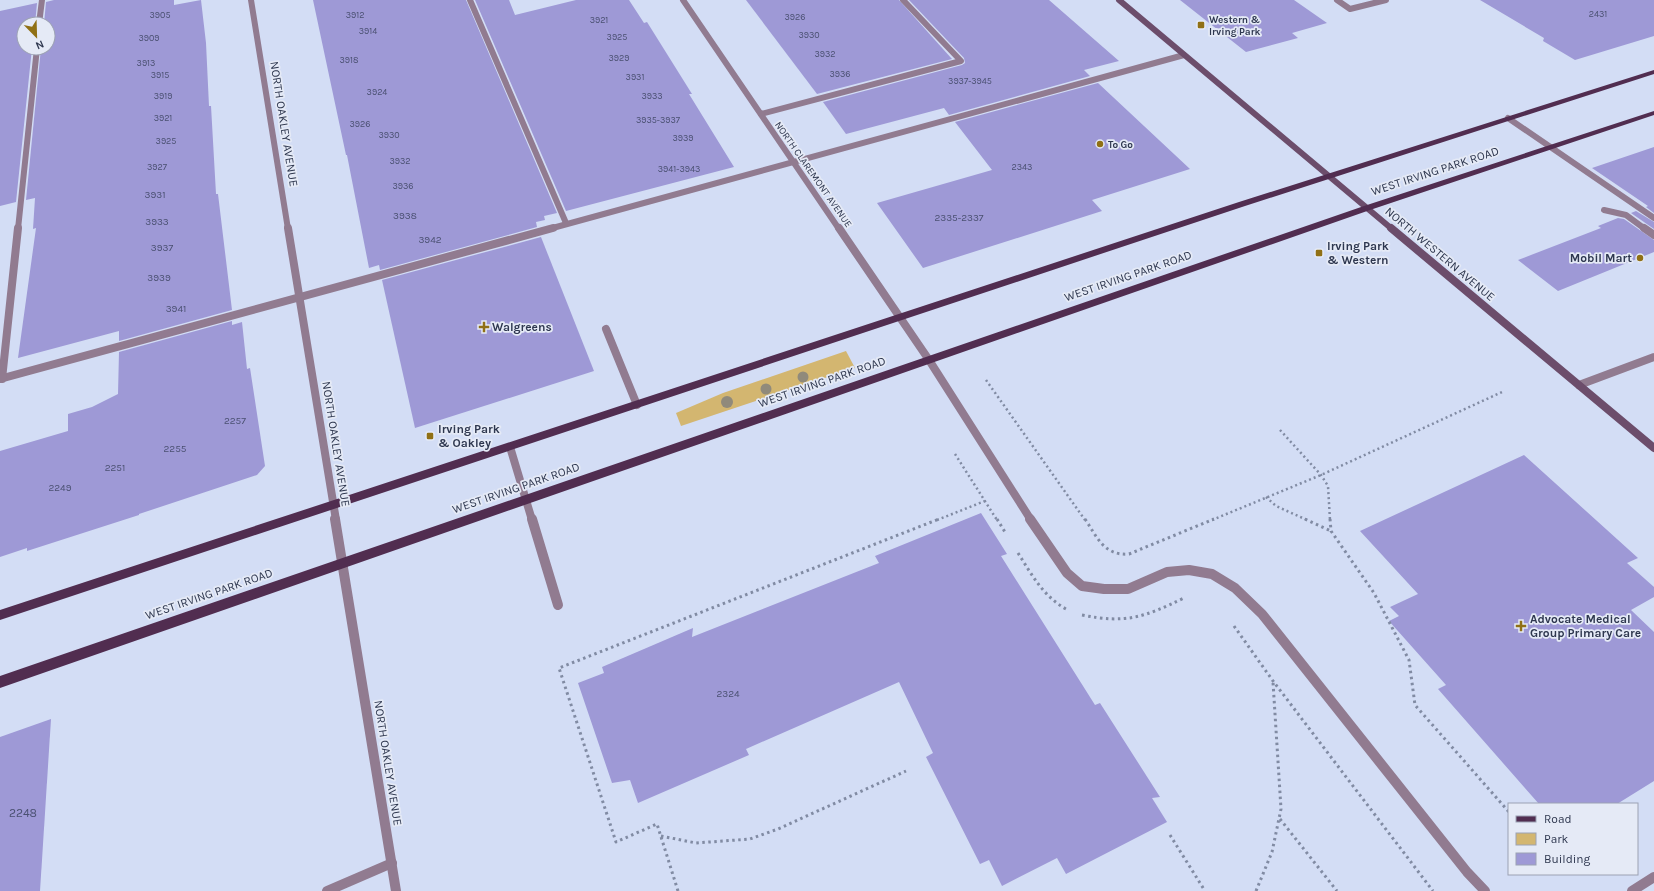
<svg xmlns="http://www.w3.org/2000/svg" width="1654" height="891" viewBox="0 0 1654 891" font-family="Karla,sans-serif">
  <style>
    .green { fill: #d3b670 }
    .building { fill: #9e99d6 }
    .lines { fill: none; stroke-linecap: round; stroke-linejoin: round }
    .path-far1 { stroke: #818ba3; stroke-width: 2.5; stroke-dasharray: 2 3; stroke-linecap: butt }
    .path { stroke: #818ba3; stroke-width: 3; stroke-dasharray: 2.5 3.5; stroke-linecap: butt }
    .service-far2 { stroke: #917b90; stroke-width: 6 }
    .service-far1 { stroke: #917b90; stroke-width: 8 }
    .service { stroke: #917b90; stroke-width: 10 }
    .minor-far2 { stroke: #917b90; stroke-width: 6 }
    .minor-far1 { stroke: #917b90; stroke-width: 8 }
    .minor { stroke: #917b90; stroke-width: 10 }
    .secondary-far1 { stroke: #6c4d6b; stroke-width: 6 }
    .secondary { stroke: #6c4d6b; stroke-width: 8 }
    .primary { fill: #512d50; fill-rule: evenodd }
    .tree { fill: #908a7b }
    .poi-dot { fill: #907015; stroke: #e5eaf6; stroke-width: 1.5 }
    .labels { text-anchor: middle; stroke-width: 3.5; stroke-linejoin: round; paint-order: stroke }
    .far-number-label { font-size: 9px; fill: #4a5071 }
    .far-poi-label { font-size: 10px; font-weight: bold; fill: #2e374f; stroke: #e5eaf6; text-anchor: start }
    .far-street-label { font-size: 10px; fill: #2e374f; stroke: #e5eaf6 }
    .number-label { font-size: 10px; fill: #4a5071 }
    .street-label { font-size: 12px; fill: #2e374f; stroke: #e5eaf6 }
    .poi-label { font-size: 12px; font-weight: bold; fill: #2e374f; stroke: #e5eaf6; text-anchor: start }
    .near-number-label { font-size: 12px; fill: #4a5071 }
  </style>
  <rect width="100%" height="100%" fill="#d3ddf5"/>
  <path class="green" d="M 846,351 L 855,368 L 681,426 L 676,413 L 723,393 Z"/>
  <g class="building">
    <path d="M 54,0 L 174,0 L 174,5 L 201,0 L 206,43 L 209,106 L 211,106 L 216,194 L 218,194 L 232,310 L 119,341 L 119,331 L 18,358 L 36,228 L 33,229 L 35,198 L 26,200 L 41,48 L 48,48 L 48,24 L 44,24 L 46,2 Z"/>
    <path d="M 313,0 L 466,0 L 557,213 L 544,216 L 545,220 L 536,222 L 537,227 L 380,270 L 379,265 L 369,268 L 347,155 L 346,155 Z"/>
    <path d="M 475,0 L 509,0 L 515,15 L 576,0 L 629,0 L 644,23 L 647,22 L 692,94 L 689,94 L 734,167 L 566,211 Z"/>
    <path d="M 746,0 L 899,0 L 952,59 L 817,94 Z"/>
    <path d="M 909,0 L 1049,0 L 1119,61 L 1084,70 L 1090,76 L 949,115 L 944,108 L 846,134 L 823,102 L 962,65 L 965,63 L 964,58 Z"/>
    <path d="M 1180,0 L 1294,0 L 1327,23 L 1292,33 L 1298,38 L 1246,52 Z"/>
    <path d="M 1480,0 L 1654,0 L 1654,36 L 1575,60 L 1543,41 L 1544,38 Z"/>
    <path d="M 37,3 L 35,24 L 24,24 L 24,48 L 32,48 L 16,202 L 0,206 L 0,11 Z"/>
    <path d="M 1098,83 L 1190,169 L 1092,200 L 1102,211 L 923,268 L 877,203 L 992,170 L 955,122 Z"/>
    <path d="M 1654,147 L 1654,213 L 1646,207 L 1648,206 L 1592,168 Z"/>
    <path d="M 1636,211 L 1654,222 L 1654,229 L 1631,213 Z"/>
    <path d="M 1618,218 L 1624,219 L 1654,240 L 1654,252 L 1558,291 L 1518,260 L 1601,228 L 1598,226 Z"/>
    <path d="M 541,237 L 594,371 L 415,428 L 382,280 Z"/>
    <path d="M 232,321 L 232,325 L 242,322 L 247,369 L 250,368 L 265,466 L 257,475 L 139,514 L 139,515 L 27,551 L 27,548 L 0,557 L 0,451 L 68,431 L 68,414 L 92,407 L 118,394 L 119,352 Z"/>
    <path d="M 1524,455 L 1638,558 L 1627,563 L 1654,587 L 1654,597 L 1631,610 L 1654,632 L 1654,781 L 1617,804 L 1539,804 L 1438,689 L 1446,685 L 1389,621 L 1399,616 L 1390,607 L 1418,594 L 1360,531 Z"/>
    <path d="M 981,513 L 1007,554 L 1001,556 L 1095,705 L 1100,703 L 1160,797 L 1152,798 L 1167,822 L 1066,874 L 1057,858 L 1002,886 L 989,860 L 980,864 L 926,757 L 933,753 L 899,682 L 746,749 L 749,755 L 638,803 L 630,780 L 612,783 L 578,683 L 604,673 L 602,667 L 693,628 L 692,637 L 879,563 L 875,556 Z"/>
    <path d="M 51,719 L 40,891 L 0,891 L 0,737 Z"/>
  </g>
  <g class="lines">
    <g class="path-far1">
      <path d="M 986,380 L 1085,520"/>
      <path d="M 1280,430 L 1321,475 L 1328,486 L 1330,520"/>
      <path d="M 955,454 L 997,520"/>
      <path d="M 1266,497 L 1276,506 L 1307,520"/>
      <path d="M 937,520 L 985,501"/>
      <path d="M 1212,520 L 1321,475 L 1502,392"/>
    </g>
    <g class="path">
      <path d="M 997,519 L 1005,532"/>
      <path d="M 1085,519 C 1097,537 1104,556 1129,554 L 1214,519"/>
      <path d="M 1305,519 L 1331,531"/>
      <path d="M 1330,519 L 1331,531 L 1374,593 L 1409,660 L 1415,705 L 1509,812"/>
      <path d="M 1018,553 C 1032,575 1043,596 1066,609"/>
      <path d="M 1082,615 C 1127,624 1144,617 1184,598"/>
      <path d="M 1234,626 L 1273,681 L 1433,891"/>
      <path d="M 1280,819 L 1337,891"/>
      <path d="M 1170,835 L 1205,891"/>
      <path d="M 661,836 L 696,843 L 750,839 L 778,829 L 906,771"/>
      <path d="M 678,891 L 657,824 L 616,842 L 559,668 L 939,519"/>
      <path d="M 1256,891 L 1272,852 L 1281,809 L 1273,682"/>
    </g>
    <g class="service-far2">
      <path d="M 470,0 L 566,223"/>
      <path d="M 1337,0 L 1350,9 L 1386,0"/>
      <path d="M 39,24 L 42,0"/>
      <path d="M 761,114 L 961,61 L 903,0"/>
      <path d="M 1508,118 L 1654,218"/>
      <path d="M 1604,210 L 1626,215 L 1645,229"/>
      <path d="M 18,229 L 37,48"/>
      <path d="M 549,229 L 1184,55"/>
    </g>
    <g class="service-far1">
      <path d="M 1644,228 L 1654,235"/>
      <path d="M 606,329 L 637,405"/>
      <path d="M 929,360 L 1031,520"/>
      <path d="M 0,379 L 553,228"/>
      <path d="M 2,379 L 18,228"/>
      <path d="M 1579,385 L 1654,357"/>
      <path d="M 510,447 L 532,520"/>
    </g>
    <g class="service">
      <path d="M 532,519 L 558,605"/>
      <path d="M 1030,519 L 1067,573 L 1082,586 L 1104,589 L 1128,589 L 1167,572 L 1189,570 L 1212,574 L 1235,588 L 1262,614 L 1467,872 L 1485,891"/>
      <path d="M 327,891 L 392,863"/>
      <path d="M 1632,891 L 1654,877"/>
    </g>
    <g class="minor-far2">
      <path d="M 251,0 L 288,229"/>
      <path d="M 683,0 L 839,229"/>
    </g>
    <g class="minor-far1">
      <path d="M 288,228 L 336,520"/>
      <path d="M 839,228 L 929,360"/>
    </g>
    <path class="minor" d="M 335,519 L 396,891"/>
    <path class="secondary-far1" d="M 1119,0 L 1392,229"/>
    <path class="secondary" d="M 1391,228 L 1654,448"/>
    <g class="primary">
      <path d="M 1654,70 L 1654,74 L 1245,206 L 0,620 L 0,610 L 1239,202 Z"/>
      <path d="M 1654,111 L 1654,115 L 1370,210 L 0,688 L 0,676 L 1364,206 Z"/>
    </g>
  </g>
  <g class="tree">
    <circle cx="803" cy="377" r="5.5"/>
    <circle cx="766" cy="389" r="5.5"/>
    <circle cx="727" cy="402" r="6"/>
  </g>
  <g class="poi-dot">
    <rect x="1197" y="21" width="8" height="8" rx="2"/>
    <circle cx="1100" cy="144" r="4"/>
    <rect x="1315" y="249" width="8" height="8" rx="2"/>
    <circle cx="1640" cy="258" r="4"/>
    <path d="M482 321h4v4h4v4h-4v4h-4v-4h-4v-4h4z"/>
    <rect x="426" y="432" width="8" height="8" rx="2"/>
    <path d="M1519 620h4v4h4v4h-4v4h-4v-4h-4v-4h4z"/>
  </g>
  <g class="labels">
    <g class="far-number-label">
      <text x="1598" y="17">2431</text>
      <text x="160" y="18">3905</text>
      <text x="355" y="18">3912</text>
      <text x="795" y="20">3926</text>
      <text x="599" y="23">3921</text>
      <text x="368" y="34">3914</text>
      <text x="809" y="38">3930</text>
      <text x="617" y="40">3925</text>
      <text x="149" y="41">3909</text>
      <text x="825" y="57">3932</text>
      <text x="619" y="61">3929</text>
      <text x="349" y="63">3918</text>
      <text x="146" y="66">3913</text>
      <text x="840" y="77">3936</text>
      <text x="160" y="78">3915</text>
      <text x="635" y="80">3931</text>
      <text x="970" y="84">3937-3945</text>
      <text x="377" y="95">3924</text>
      <text x="163" y="99">3919</text>
      <text x="652" y="99">3933</text>
      <text x="163" y="121">3921</text>
      <text x="658" y="123">3935-3937</text>
      <text x="360" y="127">3926</text>
      <text x="389" y="138">3930</text>
      <text x="683" y="141">3939</text>
      <text x="166" y="144">3925</text>
      <text x="400" y="164">3932</text>
      <text x="157" y="170">3927</text>
      <text x="1022" y="170">2343</text>
      <text x="679" y="172">3941-3943</text>
      <text x="403" y="189">3936</text>
    </g>
    <g class="far-poi-label">
      <text x="1209" y="23">Western &amp;<tspan x="1209" dy="12">Irving Park</tspan></text>
      <text x="1108" y="148">To Go</text>
    </g>
    <g class="far-street-label">
      <text transform="translate(814 174) rotate(55)" y="4">NORTH CLAREMONT AVENUE</text>
    </g>
    <g class="number-label">
      <text x="155" y="198">3931</text>
      <text x="405" y="219">3938</text>
      <text x="959" y="221">2335-2337</text>
      <text x="157" y="225">3933</text>
      <text x="430" y="243">3942</text>
      <text x="162" y="251">3937</text>
      <text x="159" y="281">3939</text>
      <text x="176" y="312">3941</text>
      <text x="235" y="424">2257</text>
      <text x="175" y="452">2255</text>
      <text x="115" y="471">2251</text>
      <text x="60" y="491">2249</text>
      <text x="728" y="697">2324</text>
    </g>
    <g class="street-label">
      <text transform="translate(284 124) rotate(81)" y="4">NORTH OAKLEY AVENUE</text>
      <text transform="translate(1435 171) rotate(-18)" y="4">WEST IRVING PARK ROAD</text>
      <text transform="translate(1440 254) rotate(40)" y="4">NORTH WESTERN AVENUE</text>
      <text transform="translate(1128 276) rotate(-19)" y="4">WEST IRVING PARK ROAD</text>
      <text transform="translate(822 382) rotate(-19)" y="4">WEST IRVING PARK ROAD</text>
      <text transform="translate(336 444) rotate(81)" y="4">NORTH OAKLEY AVENUE</text>
      <text transform="translate(516 488) rotate(-19)" y="4">WEST IRVING PARK ROAD</text>
      <text transform="translate(209 594) rotate(-19)" y="4">WEST IRVING PARK ROAD</text>
      <text transform="translate(388 763) rotate(81)" y="4">NORTH OAKLEY AVENUE</text>
    </g>
    <g class="poi-label">
      <text x="1327" y="250">Irving Park<tspan x="1327" dy="14">&amp; Western</tspan></text>
      <text x="1632" y="262" text-anchor="end">Mobil Mart</text>
      <text x="492" y="331">Walgreens</text>
      <text x="438" y="433">Irving Park<tspan x="438" dy="14">&amp; Oakley</tspan></text>
      <text x="1530" y="623">Advocate Medical<tspan x="1530" dy="14">Group Primary Care</tspan></text>
    </g>
    <g class="near-number-label">
      <text x="23" y="817">2248</text>
    </g>
  </g>
  <rect x="1508" y="803" width="130" height="72" fill="#e5eaf6" stroke="#9ca2b3"/>
  <rect x="1516" y="816" width="20" height="6" fill="#512d50" stroke="#9ca2b3"/>
  <text x="1544" y="823" font-size="12" fill="#2e374f">Road</text>
  <rect x="1516" y="833" width="20" height="12" fill="#d3b670" stroke="#9ca2b3"/>
  <text x="1544" y="843" font-size="12" fill="#2e374f">Park</text>
  <rect x="1516" y="853" width="20" height="12" fill="#9e99d6" stroke="#9ca2b3"/>
  <text x="1544" y="863" font-size="12" fill="#2e374f">Building</text>
  <g transform="translate(36 36) rotate(157)"><circle r="19" fill="#e5eaf6" stroke="#9ca2b3"/>
  <path d="M0-3L7 15L0 10L-7 15Z" fill="#907015"/>
  <text y="-6" font-size="11" font-weight="bold" text-anchor="middle" fill="#2e374f">N</text>
  </g>
</svg>
